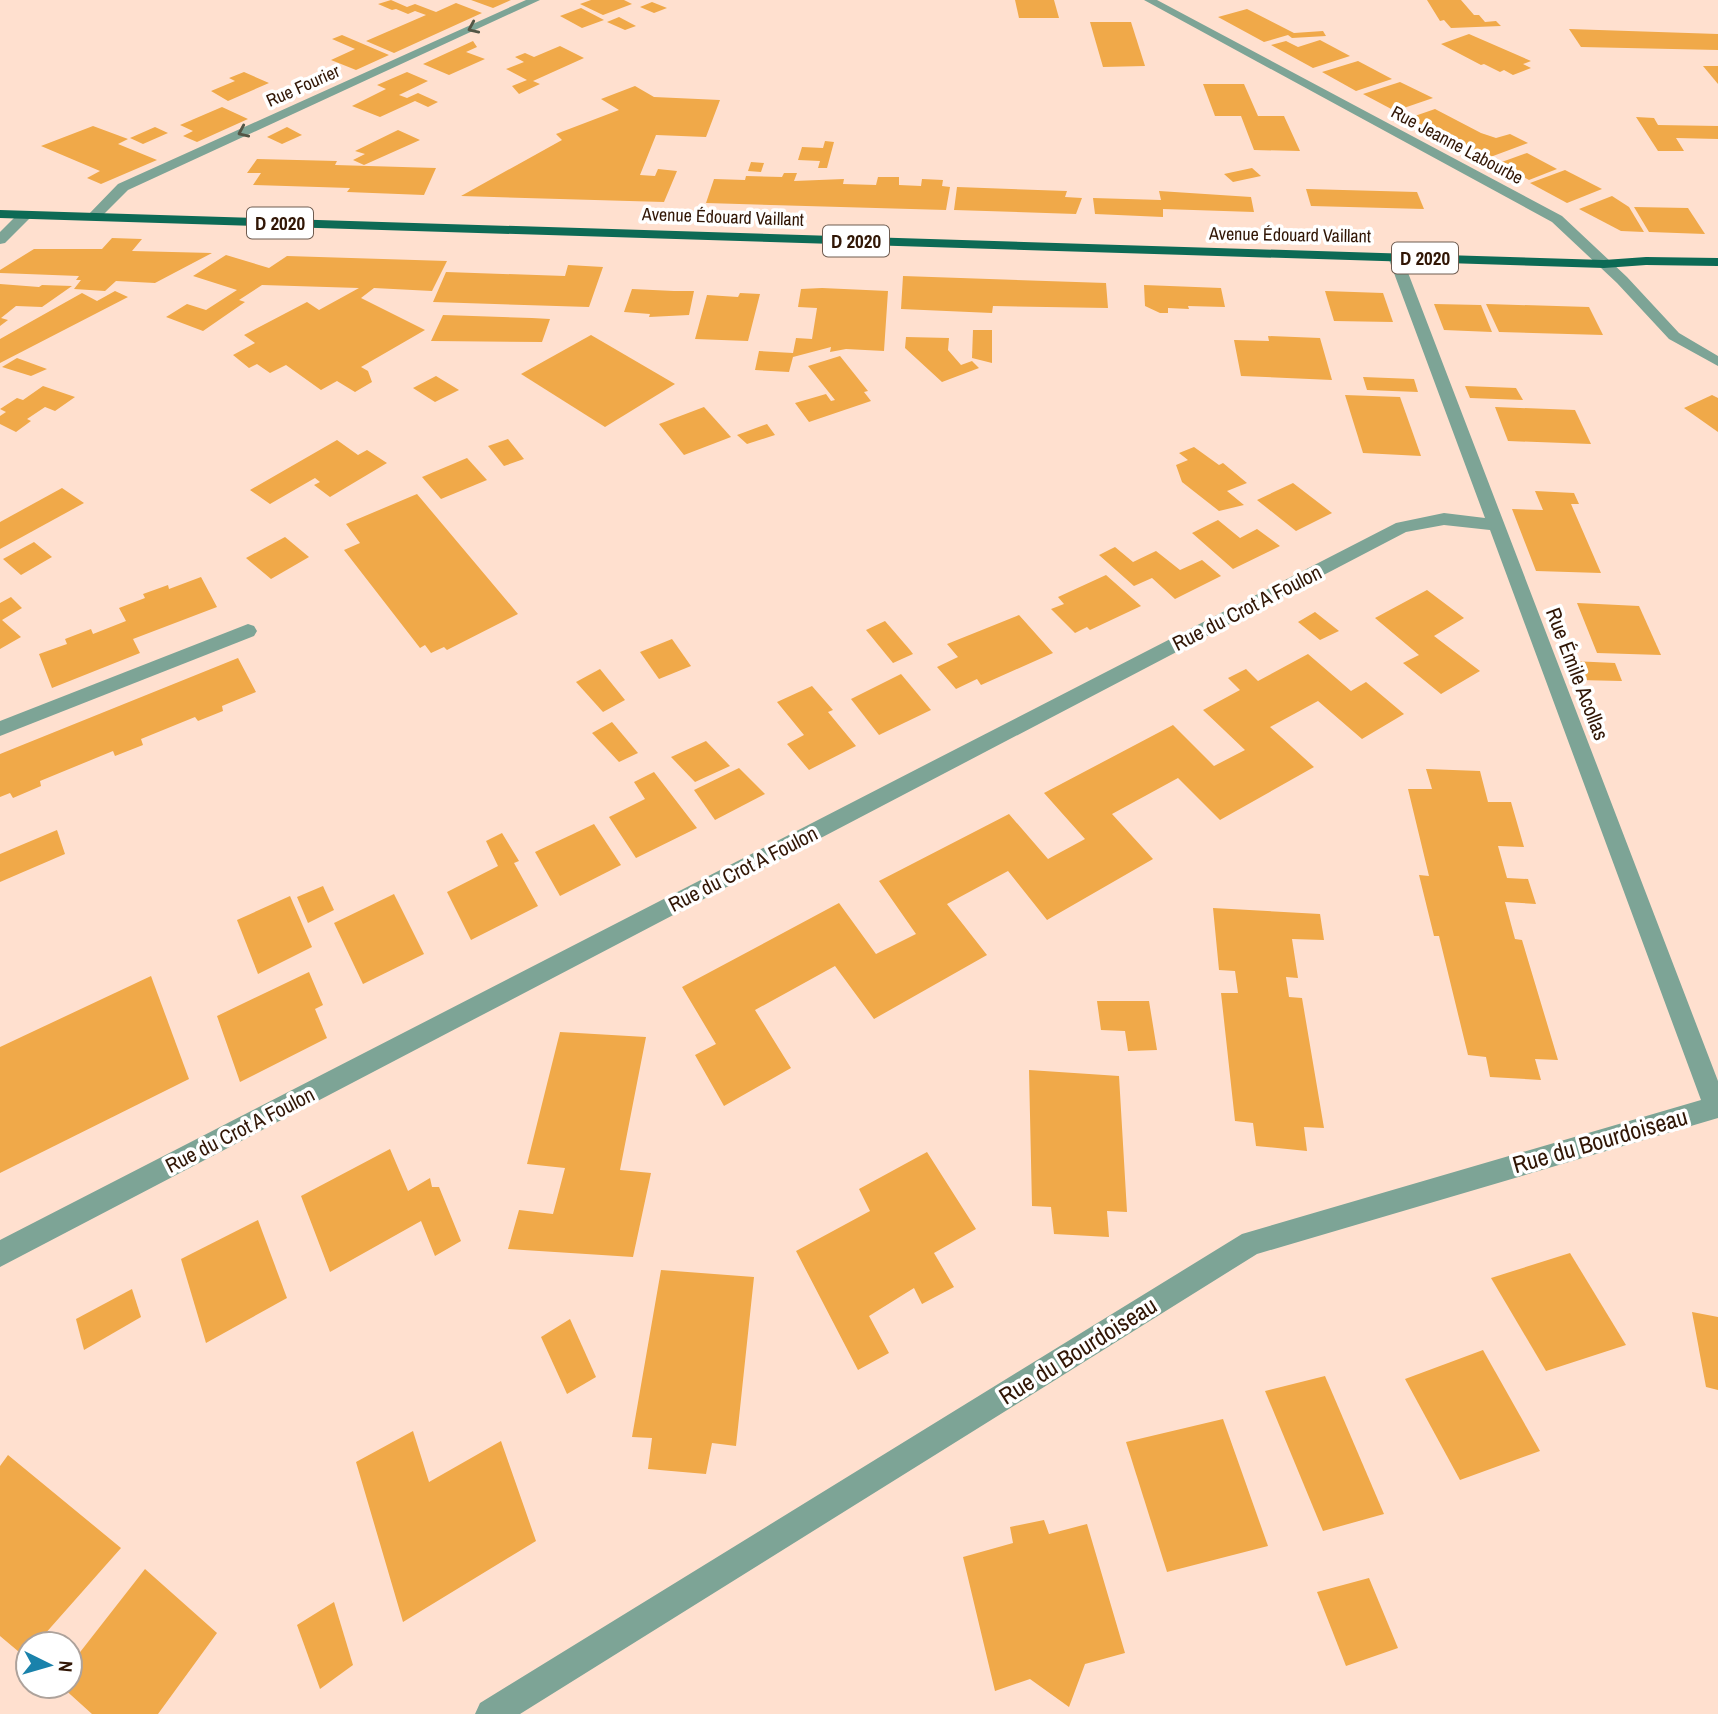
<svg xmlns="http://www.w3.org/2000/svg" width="1718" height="1714" viewBox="0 0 1718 1714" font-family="'Archivo Narrow',sans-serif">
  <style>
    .building { fill: #f0a949 }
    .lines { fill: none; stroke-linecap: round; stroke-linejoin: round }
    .minor { fill: #7da496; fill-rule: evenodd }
    .major { fill: #0d6a55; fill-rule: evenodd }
    .oneway { stroke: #535646 }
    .labels { text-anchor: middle; stroke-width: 7; stroke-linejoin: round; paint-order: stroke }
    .far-street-label { font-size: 18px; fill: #311605; stroke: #fff }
    .shield { fill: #fff; stroke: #6f5c50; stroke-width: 2 }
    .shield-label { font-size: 19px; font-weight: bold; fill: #311605 }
    .street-label { font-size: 21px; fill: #311605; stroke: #fff }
    .near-street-label { font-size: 24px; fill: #311605; stroke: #fff }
  </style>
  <rect width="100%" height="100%" fill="#ffe0cf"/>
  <g class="building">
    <path d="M 391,0 L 407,7 L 415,4 L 436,12 L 456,3 L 482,13 L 394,53 L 366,41 L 426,15 L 415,11 L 408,14 L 396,9 L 392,10 L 378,4 Z"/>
    <path d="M 471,0 L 511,0 L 493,8 Z"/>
    <path d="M 591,0 L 624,0 L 632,4 L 603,15 L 580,4 Z"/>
    <path d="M 1015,0 L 1054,0 L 1059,18 L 1019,18 Z"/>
    <path d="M 1427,0 L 1461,0 L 1474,15 L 1479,15 L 1485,22 L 1496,21 L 1501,26 L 1451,28 L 1444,20 L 1440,21 Z"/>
    <path d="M 652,2 L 667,8 L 654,13 L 640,7 Z"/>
    <path d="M 581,8 L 604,20 L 582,28 L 560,16 Z"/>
    <path d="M 1247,9 L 1294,33 L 1323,31 L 1326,36 L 1292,38 L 1288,35 L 1264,42 L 1218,17 Z"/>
    <path d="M 619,17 L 636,26 L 625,30 L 607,22 Z"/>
    <path d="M 1090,22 L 1131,22 L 1145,66 L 1103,67 Z"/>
    <path d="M 1569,29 L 1718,34 L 1718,50 L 1581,47 Z"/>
    <path d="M 1469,34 L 1531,61 L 1523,64 L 1531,68 L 1513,75 L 1504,70 L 1500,72 L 1484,64 L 1481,65 L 1441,44 Z"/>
    <path d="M 342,35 L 389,55 L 356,70 L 331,60 L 355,49 L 332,39 Z"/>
    <path d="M 1320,40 L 1350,56 L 1313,68 L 1271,45 L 1286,41 L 1298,47 Z"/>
    <path d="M 473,41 L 477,47 L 466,52 L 485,59 L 449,75 L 423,64 Z"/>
    <path d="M 560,46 L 584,58 L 533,81 L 540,84 L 519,94 L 512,86 L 527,80 L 506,69 L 524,62 L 515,57 L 525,53 L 534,57 Z"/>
    <path d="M 1358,61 L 1392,79 L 1356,91 L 1322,72 Z"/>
    <path d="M 1703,66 L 1718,66 L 1718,84 Z"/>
    <path d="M 244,72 L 269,83 L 228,101 L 211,91 L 235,81 L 229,78 Z"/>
    <path d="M 407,72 L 428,81 L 399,95 L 407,98 L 418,93 L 438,102 L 428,107 L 415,101 L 380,117 L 352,106 L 386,89 L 377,85 Z"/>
    <path d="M 1400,82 L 1433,98 L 1395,111 L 1363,94 Z"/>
    <path d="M 1203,84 L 1244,84 L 1258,116 L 1284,116 L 1300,151 L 1254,150 L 1241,116 L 1215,116 Z"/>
    <path d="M 635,86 L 654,97 L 720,100 L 706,137 L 656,135 L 640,175 L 655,176 L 658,169 L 677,171 L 664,202 L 461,196 L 562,140 L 556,134 L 619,110 L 601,99 Z"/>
    <path d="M 222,107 L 248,119 L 197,142 L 183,136 L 193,131 L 180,125 Z"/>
    <path d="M 1435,109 L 1481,133 L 1496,138 L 1510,134 L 1528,143 L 1485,159 L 1409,118 Z"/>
    <path d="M 1636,117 L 1654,118 L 1658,125 L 1718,126 L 1718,139 L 1676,138 L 1684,151 L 1658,151 Z"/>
    <path d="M 93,126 L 128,139 L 118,144 L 157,160 L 101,184 L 87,178 L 100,171 L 41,146 Z"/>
    <path d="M 155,127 L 168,133 L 143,144 L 130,138 Z"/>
    <path d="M 287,127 L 302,135 L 282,144 L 267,137 Z"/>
    <path d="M 398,130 L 420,140 L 364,165 L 353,160 L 365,154 L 355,151 Z"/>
    <path d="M 825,141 L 834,142 L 827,168 L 818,168 L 820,161 L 798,160 L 802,147 L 823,148 Z"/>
    <path d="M 1527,153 L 1557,169 L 1529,180 L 1499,163 Z"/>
    <path d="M 257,159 L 337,161 L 335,165 L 436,168 L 424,195 L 347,192 L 350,188 L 253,185 L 261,173 L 247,173 Z"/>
    <path d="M 751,162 L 764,163 L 761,172 L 748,171 Z"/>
    <path d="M 1252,168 L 1261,176 L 1233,182 L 1224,174 Z"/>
    <path d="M 1565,170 L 1602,189 L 1567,203 L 1530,183 Z"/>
    <path d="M 784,173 L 797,173 L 794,181 L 844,179 L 843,184 L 876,185 L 878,177 L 899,177 L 899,185 L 921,186 L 922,179 L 943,180 L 942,186 L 950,187 L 946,210 L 706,203 L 714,179 L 745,180 L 746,176 L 782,177 Z"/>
    <path d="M 957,187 L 1067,191 L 1065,197 L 1082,198 L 1076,214 L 954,210 Z"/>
    <path d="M 1306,189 L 1417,192 L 1424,209 L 1311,206 Z"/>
    <path d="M 1159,191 L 1251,197 L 1254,212 L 1163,209 L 1163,217 L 1095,214 L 1093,198 L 1161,200 Z"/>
    <path d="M 1612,196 L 1629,207 L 1644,232 L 1621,231 L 1579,209 Z"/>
    <path d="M 1634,207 L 1688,208 L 1705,234 L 1649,232 Z"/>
    <path d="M 112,238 L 142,239 L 132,251 L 212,253 L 155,283 L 116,281 L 105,291 L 74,289 L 81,280 L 76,280 L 79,276 L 0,273 L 0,270 L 34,249 L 102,249 Z"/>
    <path d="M 226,255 L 269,268 L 287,256 L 447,261 L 432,291 L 374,288 L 361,298 L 425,330 L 361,367 L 368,371 L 372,382 L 355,392 L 337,381 L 321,390 L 286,365 L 270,373 L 257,364 L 249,368 L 233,355 L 255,343 L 244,335 L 307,302 L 319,310 L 359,288 L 262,285 L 239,300 L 245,302 L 203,331 L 166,317 L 187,304 L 206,310 L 237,290 L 193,276 Z"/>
    <path d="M 568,265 L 603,267 L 589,307 L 433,302 L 446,272 L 565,276 Z"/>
    <path d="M 903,276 L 1106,283 L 1108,308 L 993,306 L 992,313 L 901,309 Z"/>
    <path d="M 0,284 L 39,287 L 42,285 L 72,286 L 42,307 L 16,306 L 1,318 L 8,320 L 0,326 Z"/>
    <path d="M 1144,285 L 1221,288 L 1225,307 L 1188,306 L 1189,309 L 1168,308 L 1168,313 L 1160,313 L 1145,306 Z"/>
    <path d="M 822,288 L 888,291 L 884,351 L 846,349 L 830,352 L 831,347 L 793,357 L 789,372 L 755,370 L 759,351 L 793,353 L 796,338 L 812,339 L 817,308 L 798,307 L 801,289 Z"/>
    <path d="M 632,289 L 674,291 L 694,291 L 689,315 L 649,317 L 650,314 L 624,312 Z"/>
    <path d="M 115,291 L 128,297 L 0,363 L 0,339 L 82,293 L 97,301 Z"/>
    <path d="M 1325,291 L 1383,293 L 1393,322 L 1334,321 Z"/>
    <path d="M 740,293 L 760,294 L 748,341 L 695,339 L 707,295 L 738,297 Z"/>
    <path d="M 1434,304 L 1481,305 L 1492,332 L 1444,330 Z"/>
    <path d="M 1486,304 L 1589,307 L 1603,335 L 1499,332 Z"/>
    <path d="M 443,315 L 532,318 L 550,319 L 542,342 L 431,341 Z"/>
    <path d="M 973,330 L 992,330 L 992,363 L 972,358 Z"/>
    <path d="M 591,335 L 675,384 L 605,427 L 521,374 Z"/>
    <path d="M 1268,336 L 1320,338 L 1332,380 L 1241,376 L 1234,340 L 1269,341 Z"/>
    <path d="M 906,337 L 949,338 L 948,350 L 961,365 L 972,361 L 979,368 L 942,382 L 905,348 Z"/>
    <path d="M 840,356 L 868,391 L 864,392 L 871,401 L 809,422 L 795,403 L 826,394 L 831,401 L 835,400 L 808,366 Z"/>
    <path d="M 17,358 L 47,369 L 31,376 L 2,367 Z"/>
    <path d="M 436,376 L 459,390 L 435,402 L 413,388 Z"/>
    <path d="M 1363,377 L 1414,379 L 1418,392 L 1367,390 Z"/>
    <path d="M 43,386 L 75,397 L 55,411 L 45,407 L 27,419 L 31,421 L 16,432 L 0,424 L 0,416 L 6,412 L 0,409 L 17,398 L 23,400 Z"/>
    <path d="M 1465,386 L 1516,388 L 1523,400 L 1470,398 Z"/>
    <path d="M 1345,395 L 1400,397 L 1421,456 L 1363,453 Z"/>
    <path d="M 1712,395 L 1718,398 L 1718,432 L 1684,408 Z"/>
    <path d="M 704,407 L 731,437 L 684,455 L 659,424 Z"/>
    <path d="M 1495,407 L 1575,410 L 1591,444 L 1508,441 Z"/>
    <path d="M 767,424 L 775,435 L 747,444 L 737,435 Z"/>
    <path d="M 508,439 L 524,459 L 504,466 L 488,446 Z"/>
    <path d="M 337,440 L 358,455 L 367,450 L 387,463 L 330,497 L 314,485 L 320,482 L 315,478 L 270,504 L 250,490 Z"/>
    <path d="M 1194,447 L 1219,465 L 1223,463 L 1247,483 L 1227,491 L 1244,505 L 1219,511 L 1182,482 L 1176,465 L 1188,460 L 1179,453 Z"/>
    <path d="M 467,458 L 487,480 L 441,499 L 422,477 Z"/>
    <path d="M 1293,483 L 1332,513 L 1296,531 L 1257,500 Z"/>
    <path d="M 62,488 L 84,503 L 0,549 L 0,522 Z"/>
    <path d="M 1535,491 L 1574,493 L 1579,504 L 1571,504 L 1601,573 L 1536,571 L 1512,509 L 1543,510 Z"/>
    <path d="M 417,494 L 518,614 L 447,650 L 444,647 L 431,653 L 425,645 L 420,648 L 344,550 L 360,543 L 346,524 Z"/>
    <path d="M 1218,520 L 1240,538 L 1257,529 L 1280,546 L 1233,569 L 1192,533 Z"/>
    <path d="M 285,537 L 309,557 L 271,579 L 246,558 Z"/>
    <path d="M 34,542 L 52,557 L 21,575 L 3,559 Z"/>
    <path d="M 1115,547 L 1133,562 L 1156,551 L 1180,570 L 1202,560 L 1221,576 L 1175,599 L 1152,578 L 1134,586 L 1099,555 Z"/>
    <path d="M 1106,575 L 1141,606 L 1090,630 L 1087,627 L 1075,633 L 1051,609 L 1064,604 L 1058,597 Z"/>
    <path d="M 201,577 L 217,607 L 133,639 L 140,653 L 52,688 L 39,654 L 67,644 L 65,639 L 91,629 L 93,634 L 126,621 L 119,608 L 145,598 L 143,594 L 168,585 L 169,589 Z"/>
    <path d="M 1427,590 L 1464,618 L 1434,636 L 1480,671 L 1441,694 L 1403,663 L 1419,655 L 1375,618 Z"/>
    <path d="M 11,597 L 22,608 L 2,620 L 21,637 L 0,649 L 0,603 Z"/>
    <path d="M 1577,603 L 1639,606 L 1661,655 L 1597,653 Z"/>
    <path d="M 1315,612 L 1339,631 L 1320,640 L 1298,622 Z"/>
    <path d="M 1019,615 L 1053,653 L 981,685 L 977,679 L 956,689 L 937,667 L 958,657 L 947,644 Z"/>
    <path d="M 885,621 L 910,650 L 913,654 L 893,663 L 866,630 Z"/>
    <path d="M 672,639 L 691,666 L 659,679 L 640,652 Z"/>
    <path d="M 1308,654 L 1351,691 L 1366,682 L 1404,714 L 1362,739 L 1318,701 L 1270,727 L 1314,767 L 1220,820 L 1178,778 L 1112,814 L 1153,859 L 1047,920 L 1008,871 L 947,904 L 987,955 L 874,1019 L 835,966 L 755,1010 L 791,1068 L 724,1106 L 695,1055 L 716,1044 L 682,987 L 839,903 L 876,954 L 916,934 L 879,881 L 1009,814 L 1048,859 L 1085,839 L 1044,793 L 1173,725 L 1214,766 L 1245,750 L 1203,710 L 1240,690 L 1228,678 L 1246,669 L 1258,681 Z"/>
    <path d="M 238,658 L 256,692 L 222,706 L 223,711 L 198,721 L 195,717 L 141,739 L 143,745 L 115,756 L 113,751 L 40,781 L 41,786 L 13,798 L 10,793 L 0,797 L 0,754 Z"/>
    <path d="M 1572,661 L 1615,663 L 1622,681 L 1578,680 Z"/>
    <path d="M 600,669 L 625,700 L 603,712 L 576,682 Z"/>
    <path d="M 901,674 L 931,710 L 879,735 L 851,699 Z"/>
    <path d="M 812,686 L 833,710 L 828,712 L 856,746 L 809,770 L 787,744 L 804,735 L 777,702 Z"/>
    <path d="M 612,722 L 638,753 L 619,762 L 592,733 Z"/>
    <path d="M 706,741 L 730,766 L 695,782 L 671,757 Z"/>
    <path d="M 739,768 L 765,794 L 715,820 L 694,790 Z"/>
    <path d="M 1426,769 L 1480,771 L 1488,802 L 1511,802 L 1524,847 L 1498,846 L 1507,878 L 1528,879 L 1536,904 L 1505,902 L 1515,939 L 1522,940 L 1558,1060 L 1535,1059 L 1541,1080 L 1490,1077 L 1486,1057 L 1468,1055 L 1439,936 L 1434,936 L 1419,875 L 1429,876 L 1408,789 L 1432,789 Z"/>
    <path d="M 654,772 L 697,828 L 636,858 L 609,817 L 645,799 L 634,782 Z"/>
    <path d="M 594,824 L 621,865 L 560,896 L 535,852 Z"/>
    <path d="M 57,830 L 65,854 L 0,882 L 0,854 Z"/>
    <path d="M 502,833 L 519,861 L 514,863 L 538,906 L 471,940 L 447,892 L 498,866 L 486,841 Z"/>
    <path d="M 323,886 L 334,910 L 308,923 L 297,897 Z"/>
    <path d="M 394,894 L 424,954 L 363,984 L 334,923 Z"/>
    <path d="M 290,896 L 312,947 L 258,974 L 237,920 Z"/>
    <path d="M 1213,908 L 1320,914 L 1324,940 L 1292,939 L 1298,978 L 1286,977 L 1289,997 L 1302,998 L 1324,1128 L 1304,1127 L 1307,1151 L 1256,1146 L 1253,1123 L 1235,1121 L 1221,993 L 1238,993 L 1235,971 L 1219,970 Z"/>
    <path d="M 309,972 L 323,1005 L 315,1009 L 327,1038 L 240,1082 L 217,1016 Z"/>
    <path d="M 151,976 L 189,1079 L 0,1173 L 0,1047 Z"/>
    <path d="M 1097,1001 L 1149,1001 L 1157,1050 L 1128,1051 L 1125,1031 L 1101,1030 Z"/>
    <path d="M 560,1032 L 646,1037 L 620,1170 L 651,1173 L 633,1257 L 508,1249 L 519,1210 L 553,1214 L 565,1168 L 527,1164 Z"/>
    <path d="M 1029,1070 L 1119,1076 L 1127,1212 L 1107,1211 L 1109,1237 L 1054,1234 L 1051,1207 L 1032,1206 Z"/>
    <path d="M 390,1149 L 408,1191 L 430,1178 L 432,1187 L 439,1187 L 461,1241 L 435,1256 L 421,1221 L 330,1272 L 301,1196 Z"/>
    <path d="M 927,1152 L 976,1229 L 934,1253 L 954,1287 L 922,1304 L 914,1288 L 869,1316 L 889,1353 L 858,1370 L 796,1251 L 870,1211 L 859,1189 Z"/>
    <path d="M 258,1220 L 287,1298 L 206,1343 L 181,1259 Z"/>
    <path d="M 1570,1253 L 1626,1345 L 1546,1371 L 1491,1278 Z"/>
    <path d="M 661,1270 L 754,1277 L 736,1446 L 712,1443 L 706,1474 L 648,1469 L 652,1438 L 632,1437 Z"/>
    <path d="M 132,1289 L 141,1317 L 84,1350 L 76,1319 Z"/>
    <path d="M 1692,1312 L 1718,1317 L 1718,1390 L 1706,1387 Z"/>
    <path d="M 570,1319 L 596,1377 L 567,1394 L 541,1337 Z"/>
    <path d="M 1483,1350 L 1540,1451 L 1460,1480 L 1405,1379 Z"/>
    <path d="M 1325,1376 L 1384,1514 L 1323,1531 L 1265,1391 Z"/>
    <path d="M 1223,1419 L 1268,1546 L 1167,1572 L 1126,1442 Z"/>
    <path d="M 413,1431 L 429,1482 L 501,1441 L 536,1541 L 403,1622 L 356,1462 Z"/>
    <path d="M 8,1455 L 121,1548 L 36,1644 L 28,1644 L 28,1654 L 25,1657 L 0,1636 L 0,1466 Z"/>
    <path d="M 1044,1520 L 1049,1534 L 1087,1524 L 1125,1653 L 1085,1664 L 1069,1707 L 1030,1679 L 995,1691 L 963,1557 L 1013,1543 L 1010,1527 Z"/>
    <path d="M 145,1569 L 217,1633 L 158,1714 L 92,1714 L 61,1686 L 70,1686 L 70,1665 Z"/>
    <path d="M 1369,1578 L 1398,1648 L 1346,1666 L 1317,1592 Z"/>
    <path d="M 334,1602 L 353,1665 L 320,1689 L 297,1625 Z"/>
  </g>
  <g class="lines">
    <g class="minor">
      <path d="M 526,0 L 540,0 L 128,190 L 98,220 L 88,220 L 86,217 L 118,184 Z"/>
      <path d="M 1144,0 L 1157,0 L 1562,216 L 1627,277 L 1679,333 L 1718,356 L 1718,366 L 1669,339 L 1617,283 L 1552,222 Z"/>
      <path d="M 25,211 L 30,212 L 30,218 L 5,243 L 0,244 L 0,232 L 20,212 Z"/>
      <path d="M 1395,253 L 1402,257 L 1718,1081 L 1718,1118 L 1257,1254 L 520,1714 L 475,1714 L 480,1703 L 1242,1234 L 1701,1100 L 1490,530 L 1444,525 L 1406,532 L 0,1267 L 0,1240 L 1396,523 L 1444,513 L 1485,518 L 1388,257 Z"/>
      <path d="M 248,624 L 254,626 L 257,631 L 254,636 L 0,736 L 0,721 Z"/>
    </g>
    <path class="major" d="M 0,210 L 1604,260 L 1646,257 L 1718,258 L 1718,266 L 1646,265 L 1604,268 L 0,218 Z"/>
  </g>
  <defs><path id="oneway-chevron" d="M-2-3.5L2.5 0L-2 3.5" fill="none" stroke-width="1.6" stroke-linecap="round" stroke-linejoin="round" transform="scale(1.75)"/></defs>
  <g class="oneway">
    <use href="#oneway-chevron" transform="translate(473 28) rotate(156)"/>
    <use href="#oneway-chevron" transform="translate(243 132) rotate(156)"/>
  </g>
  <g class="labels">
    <g class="far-street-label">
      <text transform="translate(303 86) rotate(-24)" y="6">Rue Fourier</text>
      <text transform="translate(1457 145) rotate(28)" y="6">Rue Jeanne Labourbe</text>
      <text transform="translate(723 217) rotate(2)" y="6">Avenue Édouard Vaillant</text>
      <text transform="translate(1290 235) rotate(1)" y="6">Avenue Édouard Vaillant</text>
    </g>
    <g class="shield">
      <rect x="247" y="207.5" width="66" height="31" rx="5"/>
      <rect x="823" y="225.5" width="66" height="31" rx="5"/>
      <rect x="1392" y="242.5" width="66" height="31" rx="5"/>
    </g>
    <g class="shield-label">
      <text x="280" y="230">D 2020</text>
      <text x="856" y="248">D 2020</text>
      <text x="1425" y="265">D 2020</text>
    </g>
    <g class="street-label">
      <text transform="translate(1247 608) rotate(-27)" y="7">Rue du Crot A Foulon</text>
      <text transform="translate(1577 674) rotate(69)" y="7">Rue Émile Acollas</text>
      <text transform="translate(743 869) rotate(-27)" y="7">Rue du Crot A Foulon</text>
      <text transform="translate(240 1130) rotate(-27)" y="7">Rue du Crot A Foulon</text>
    </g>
    <g class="near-street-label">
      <text transform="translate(1600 1141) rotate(-16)" y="8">Rue du Bourdoiseau</text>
      <text transform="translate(1078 1351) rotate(-32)" y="8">Rue du Bourdoiseau</text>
    </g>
  </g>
  <g transform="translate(49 1665) rotate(95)"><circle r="33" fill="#ffffff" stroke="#ada29b" stroke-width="2"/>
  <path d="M0-5L12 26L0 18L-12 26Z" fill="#1a82ab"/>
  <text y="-10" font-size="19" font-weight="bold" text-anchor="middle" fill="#311605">N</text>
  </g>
</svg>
